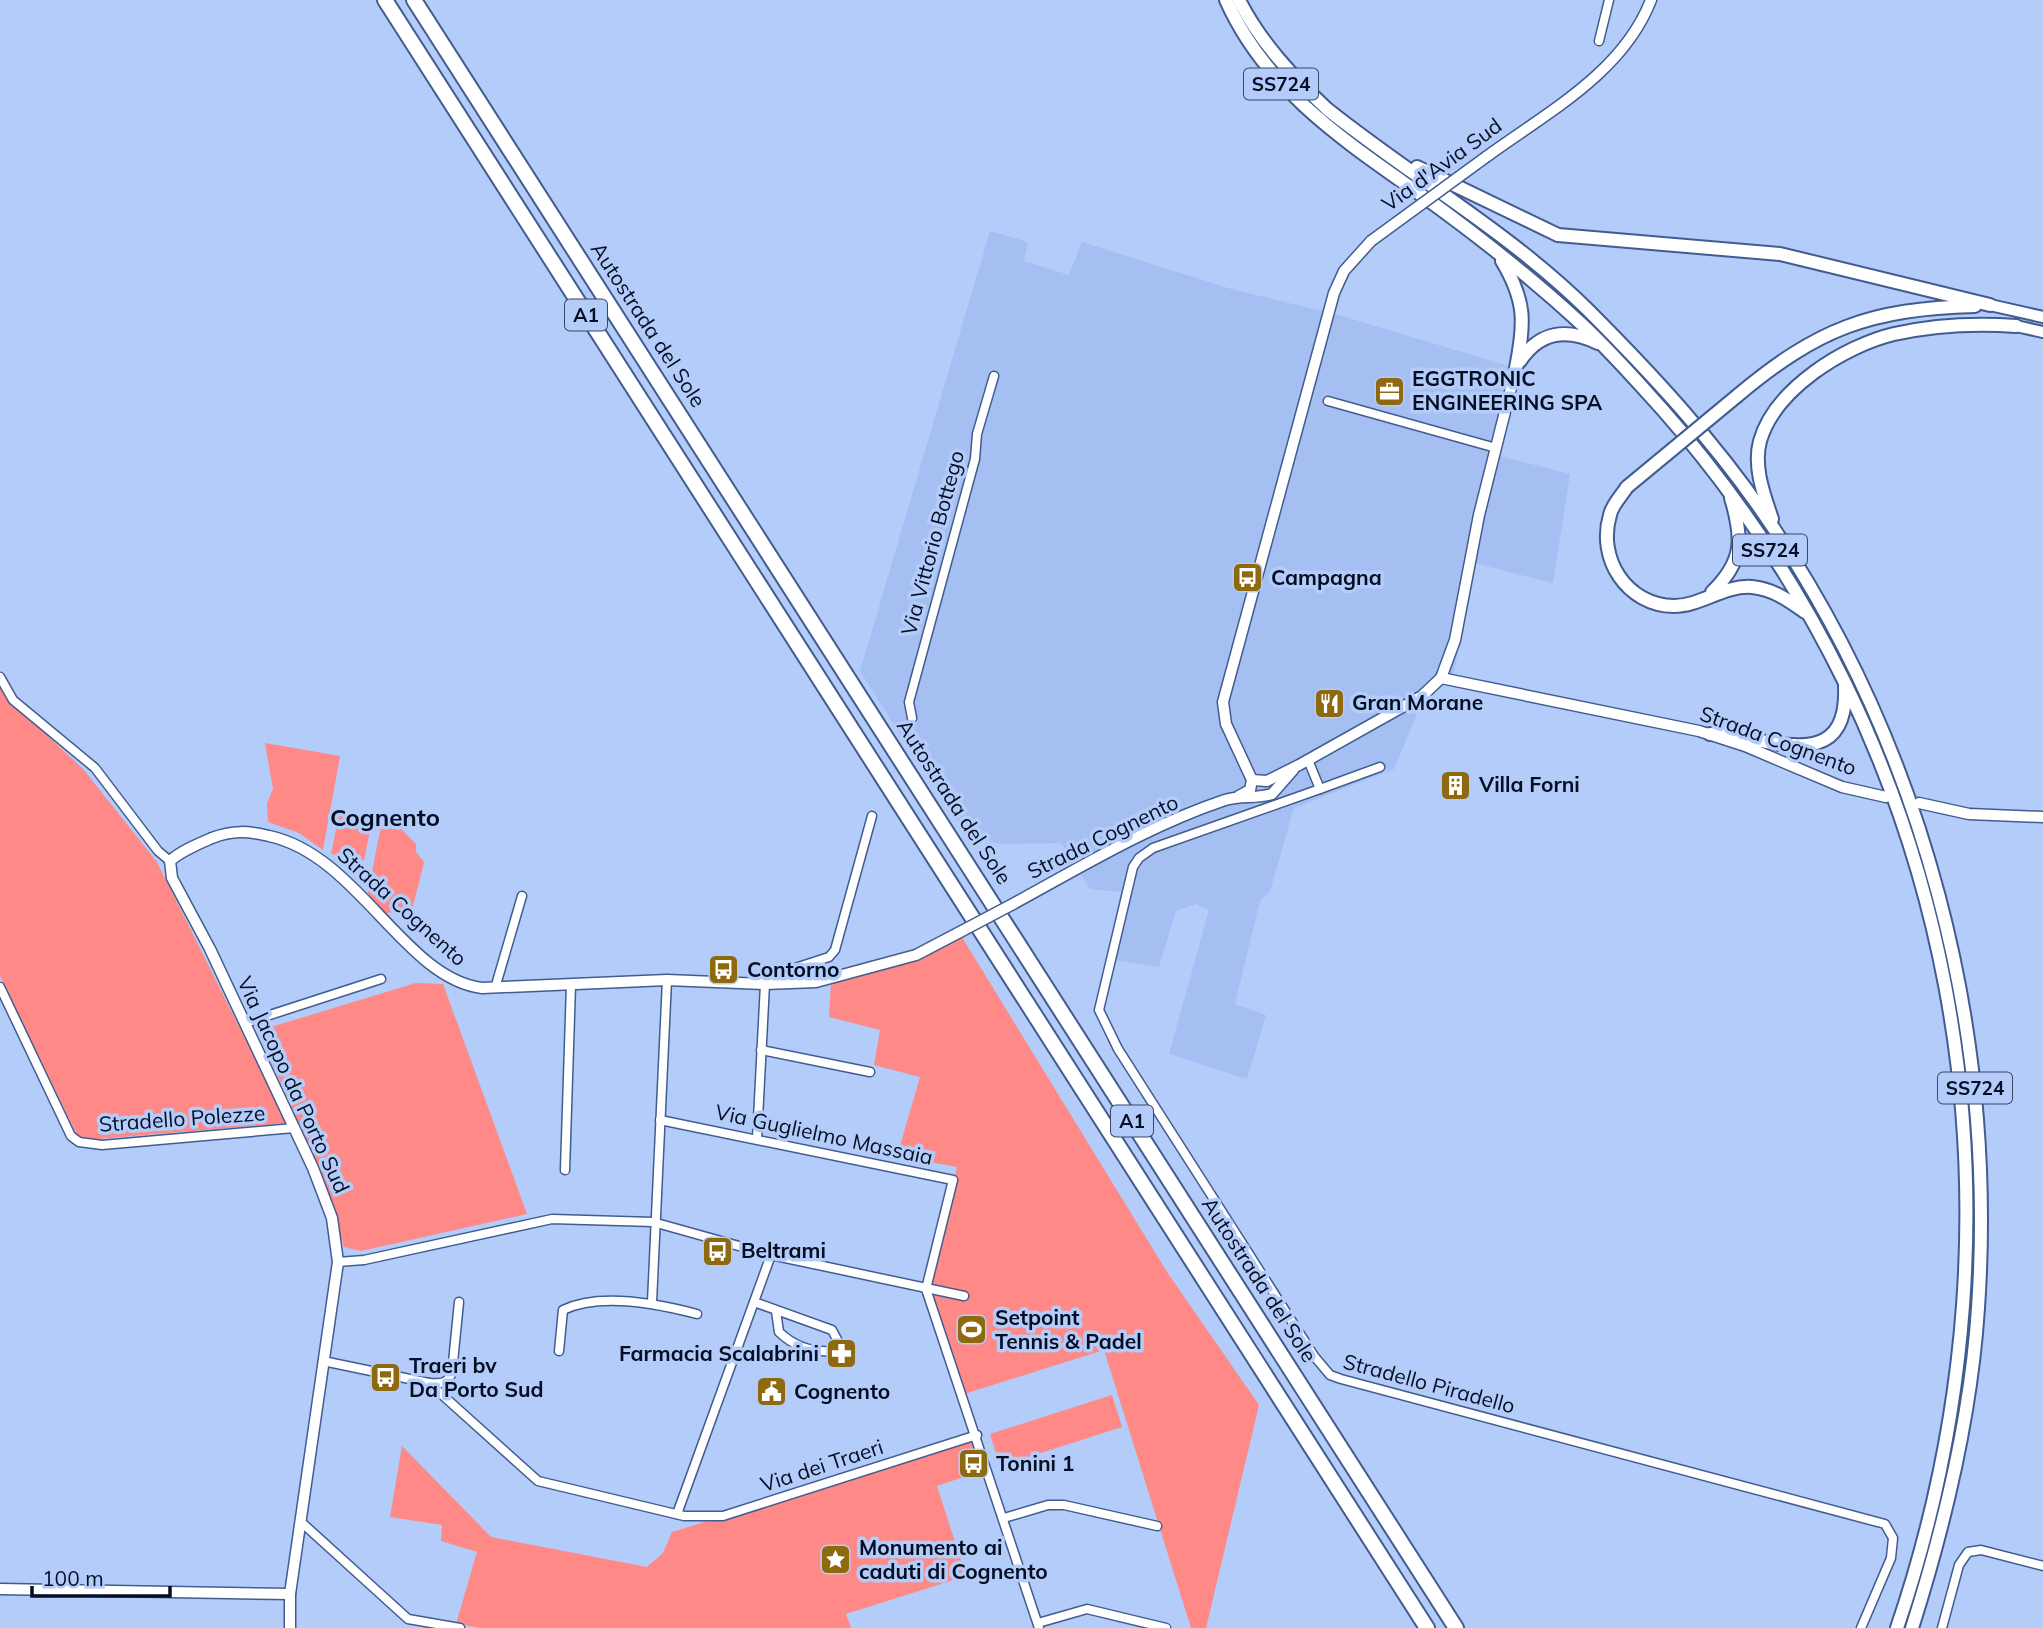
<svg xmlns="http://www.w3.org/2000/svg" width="2043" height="1628" viewBox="0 0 2043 1628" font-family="Mulish,sans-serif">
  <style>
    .built { fill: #a5bff2 }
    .green { fill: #fe8986 }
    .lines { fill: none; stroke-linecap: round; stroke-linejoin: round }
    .minor-casing { stroke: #425c8f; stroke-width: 11 }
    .tertiary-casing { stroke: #425c8f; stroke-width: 13 }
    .secondary-casing { stroke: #425c8f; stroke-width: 14 }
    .trunk-casing { stroke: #425c8f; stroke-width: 16 }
    .motorway-casing { stroke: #425c8f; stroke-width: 18 }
    .minor { stroke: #fff; stroke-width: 8 }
    .tertiary { stroke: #fff; stroke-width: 10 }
    .secondary { stroke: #fff; stroke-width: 10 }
    .trunk { stroke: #fff; stroke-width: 12 }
    .motorway { stroke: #fff; stroke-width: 14 }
    .tertiary-bridge-casing { stroke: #425c8f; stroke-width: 13; stroke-linecap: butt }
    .trunk-bridge-casing { stroke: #425c8f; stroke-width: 16; stroke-linecap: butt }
    .tertiary-bridge { stroke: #fff; stroke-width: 10 }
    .trunk-bridge { stroke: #fff; stroke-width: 12 }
    .labels { text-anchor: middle; stroke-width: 7; stroke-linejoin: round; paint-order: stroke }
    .shield { fill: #b3ccfa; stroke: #394763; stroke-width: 2 }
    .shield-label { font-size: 19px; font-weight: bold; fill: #050e22 }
    .street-label { font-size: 21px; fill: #050e22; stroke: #b3ccfa }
    .poi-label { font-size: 21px; font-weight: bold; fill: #050e22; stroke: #b3ccfa; text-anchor: start }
    .quarter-label { font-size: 24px; font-weight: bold; fill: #050e22; stroke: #b3ccfa }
  </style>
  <rect width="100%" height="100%" fill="#b3ccfa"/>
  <path class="built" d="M 990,231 L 1028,242 L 1024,261 L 1069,275 L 1082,242 L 1231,289 L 1335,314 L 1522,370 L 1500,456 L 1570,474 L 1553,583 L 1474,563 L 1454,673 L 1420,707 L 1394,769 L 1294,808 L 1270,891 L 1260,901 L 1235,1004 L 1266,1015 L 1247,1079 L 1169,1054 L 1209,910 L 1196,904 L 1176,911 L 1159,967 L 1107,959 L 1121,892 L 1090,889 L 1061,843 L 998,844 L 974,834 L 951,815 L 860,671 Z"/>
  <g class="green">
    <path d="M 0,684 L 5,696 L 83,769 L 157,862 L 287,1123 L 86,1140 L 77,1135 L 0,976 Z"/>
    <path d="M 265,743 L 340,756 L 323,850 L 299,833 L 268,822 L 267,803 L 273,789 Z"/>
    <path d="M 339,815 L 372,821 L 364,860 L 331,854 Z"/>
    <path d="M 382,821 L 395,823 L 416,844 L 416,852 L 424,862 L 412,910 L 386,913 L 367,897 Z"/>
    <path d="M 960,934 L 1167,1272 L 1259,1405 L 1206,1628 L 1191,1628 L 1104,1350 L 961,1395 L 926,1288 L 957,1167 L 897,1156 L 920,1077 L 874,1065 L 880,1030 L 829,1017 L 831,983 C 878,974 919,958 960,934 Z"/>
    <path d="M 416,983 L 443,984 L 527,1214 L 361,1251 L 344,1247 L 326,1186 L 258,1031 Z"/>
    <path d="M 1112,1395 L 1122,1427 L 1000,1466 L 990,1434 Z"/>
    <path d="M 972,1440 L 982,1471 L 937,1486 L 966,1576 L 846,1614 L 851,1628 L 481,1628 L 456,1624 L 477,1552 L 441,1541 L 442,1525 L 390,1517 L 402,1446 L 491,1537 L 647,1567 L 663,1553 L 672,1532 Z"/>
  </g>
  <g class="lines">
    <defs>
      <g id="minor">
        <path d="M 1599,41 L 1609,0"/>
        <path d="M 1328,401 L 1496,448"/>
        <path d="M 0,677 L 13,700 L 95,768 L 158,851 L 170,861"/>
        <path d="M 912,718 L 909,702 L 975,459 L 977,434 L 994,376"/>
        <path d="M 1308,760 L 1320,789 L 1380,767"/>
        <path d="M 1320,789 L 1153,848 L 1139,858 L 1133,867 L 1099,1010 L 1118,1049 L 1314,1356 L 1330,1375 L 1341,1379 L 1885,1524 L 1893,1538 L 1891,1558 L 1861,1628"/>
        <path d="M 784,983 L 783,976 L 786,971 L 829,957 L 835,950 L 872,816"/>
        <path d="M 496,985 L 522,896"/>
        <path d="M 0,987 L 71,1136 L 79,1142 L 102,1145 L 294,1128"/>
        <path d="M 245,1023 L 381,979"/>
        <path d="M 761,1050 L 870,1072"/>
        <path d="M 660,1120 L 953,1180 L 926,1289"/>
        <path d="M 757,1138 L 765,984"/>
        <path d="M 565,1170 L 571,985"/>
        <path d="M 338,1262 L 364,1260 L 552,1219 L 653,1222 L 771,1255 L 964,1296"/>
        <path d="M 926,1289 L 1039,1628"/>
        <path d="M 652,1302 L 667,980"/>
        <path d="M 754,1302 L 832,1330 L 841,1347 L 839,1350 C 816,1354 796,1348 779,1332 L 776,1311"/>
        <path d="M 559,1351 L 563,1310 C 600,1292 659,1304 697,1314"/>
        <path d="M 323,1361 L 429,1383 L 538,1481 L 684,1516 L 723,1516 L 977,1435"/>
        <path d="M 429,1383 C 441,1384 448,1384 452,1372 L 459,1302"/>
        <path d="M 677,1514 L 771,1255"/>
        <path d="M 1004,1518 L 1048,1505 L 1064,1505 L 1157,1526"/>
        <path d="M 300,1521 L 408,1619 L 460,1628"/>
        <path d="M 1038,1623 L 1087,1609 L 1166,1628"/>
        <path d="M 1942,1628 L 1959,1565 L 1968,1552 L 1981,1550 L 2043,1566"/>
      </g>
      <g id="tertiary">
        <path d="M 1486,157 C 1546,113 1623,73 1651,0"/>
        <path d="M 1441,678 L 1699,731 L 1745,746 L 1842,787 L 1886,797"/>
        <path d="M 1252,780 L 1267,781 L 1299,765 L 1422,696 L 1441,678 L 1455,640 L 1479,515 L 1516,368"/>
        <path d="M 1239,796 L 1250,790 L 1252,780 L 1226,724 L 1223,702 L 1334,293 L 1344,271 L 1371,241"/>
        <path d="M 1919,803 L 1969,814 L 2043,817"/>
        <path d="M 1013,904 C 1081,867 1150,825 1225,800 C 1241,795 1257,799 1272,794 L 1293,770"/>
        <path d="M 0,1589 L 290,1594"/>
        <path d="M 290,1628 L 290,1594 L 338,1262 L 332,1218 L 313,1168 L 210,949 L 172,878 L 170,861 C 181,851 198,844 212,838 C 232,830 249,831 269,836 C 358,855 404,978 482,988 L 667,980 L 765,984 L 816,982 L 916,955 L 960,932"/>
      </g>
      <g id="secondary">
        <path d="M 1990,305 L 2043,317"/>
        <path d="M 2016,326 L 2043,332"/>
      </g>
      <g id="trunk">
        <path d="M 1226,0 C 1267,92 1348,143 1427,199 C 1478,236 1529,276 1576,319 C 1607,347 1634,378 1662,409 C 1960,747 2041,1204 1897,1628"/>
        <path d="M 1239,0 C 1260,42 1293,77 1327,109 C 1412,177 1509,232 1587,309 C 1651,373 1715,442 1766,517 C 1924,748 1997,1030 1978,1308 C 1971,1417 1945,1524 1912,1628"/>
        <path d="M 1417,167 L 1558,235 L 1780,254 L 1990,305"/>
        <path d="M 1502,261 C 1526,301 1525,323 1516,368"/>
        <path d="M 1520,361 C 1540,331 1567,328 1598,343"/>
        <path d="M 1737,396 C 1818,328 1870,309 1975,306"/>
        <path d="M 1627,487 C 1621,496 1612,505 1610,515 C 1597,558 1626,605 1674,606 C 1701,606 1723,585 1752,587 C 1773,589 1788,600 1805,612"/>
        <path d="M 1772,519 C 1764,495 1753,467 1760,441 C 1775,389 1844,346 1894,334 C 1935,325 1975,323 2016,326"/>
        <path d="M 1712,592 C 1744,561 1743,538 1731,498"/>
        <path d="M 1710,734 C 1763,734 1849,780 1845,686"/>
      </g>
      <g id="motorway">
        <path d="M 385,0 L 1427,1628"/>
        <path d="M 414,0 L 1456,1628"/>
      </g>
    </defs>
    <use href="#minor" class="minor-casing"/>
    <use href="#tertiary" class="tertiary-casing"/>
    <use href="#secondary" class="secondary-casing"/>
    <use href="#trunk" class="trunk-casing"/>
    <use href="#motorway" class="motorway-casing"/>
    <use href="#minor" class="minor"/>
    <use href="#tertiary" class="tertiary"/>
    <use href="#secondary" class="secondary"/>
    <use href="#trunk" class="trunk"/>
    <use href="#motorway" class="motorway"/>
    <defs>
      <g id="tertiary-bridge">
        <path d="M 1371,241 L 1486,157"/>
        <path d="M 960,932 L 1013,904"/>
      </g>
      <path id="trunk-bridge" d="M 1627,487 L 1737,396"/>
    </defs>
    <use href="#tertiary-bridge" class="tertiary-bridge-casing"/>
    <use href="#trunk-bridge" class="trunk-bridge-casing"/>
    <use href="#tertiary-bridge" class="tertiary-bridge"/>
    <use href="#trunk-bridge" class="trunk-bridge"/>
  </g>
  <defs>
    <symbol id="office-square" viewBox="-11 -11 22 22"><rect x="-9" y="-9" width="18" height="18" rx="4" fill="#8f690e" stroke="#b3ccfa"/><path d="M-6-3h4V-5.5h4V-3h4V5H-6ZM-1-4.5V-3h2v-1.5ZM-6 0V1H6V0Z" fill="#fff"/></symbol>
    <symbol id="bus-square" viewBox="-11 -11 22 22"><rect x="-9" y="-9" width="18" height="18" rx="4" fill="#8f690e" stroke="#b3ccfa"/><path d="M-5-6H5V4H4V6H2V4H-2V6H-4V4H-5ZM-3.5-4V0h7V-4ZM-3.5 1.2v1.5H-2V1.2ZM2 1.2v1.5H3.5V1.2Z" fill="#fff"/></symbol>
    <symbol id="restaurant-square" viewBox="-11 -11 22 22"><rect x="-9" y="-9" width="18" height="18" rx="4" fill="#8f690e" stroke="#b3ccfa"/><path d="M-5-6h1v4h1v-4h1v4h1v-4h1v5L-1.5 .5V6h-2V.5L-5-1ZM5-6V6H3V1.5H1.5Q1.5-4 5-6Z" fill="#fff"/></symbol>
    <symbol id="building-square" viewBox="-11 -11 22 22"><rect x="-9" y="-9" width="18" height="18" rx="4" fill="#8f690e" stroke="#b3ccfa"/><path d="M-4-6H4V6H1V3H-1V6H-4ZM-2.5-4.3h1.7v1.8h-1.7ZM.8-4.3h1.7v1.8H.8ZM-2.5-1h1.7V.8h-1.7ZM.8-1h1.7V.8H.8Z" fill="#fff"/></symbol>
    <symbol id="stadium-square" viewBox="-11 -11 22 22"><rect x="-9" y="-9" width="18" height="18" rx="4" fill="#8f690e" stroke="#b3ccfa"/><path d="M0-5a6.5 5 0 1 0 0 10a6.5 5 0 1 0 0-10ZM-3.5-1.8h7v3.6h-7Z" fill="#fff"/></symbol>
    <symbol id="pharmacy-square" viewBox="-11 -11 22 22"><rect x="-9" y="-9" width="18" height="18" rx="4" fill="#8f690e" stroke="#b3ccfa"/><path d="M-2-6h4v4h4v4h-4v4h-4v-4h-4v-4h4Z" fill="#fff"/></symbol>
    <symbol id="civic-square" viewBox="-11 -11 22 22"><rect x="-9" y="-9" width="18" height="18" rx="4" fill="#8f690e" stroke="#b3ccfa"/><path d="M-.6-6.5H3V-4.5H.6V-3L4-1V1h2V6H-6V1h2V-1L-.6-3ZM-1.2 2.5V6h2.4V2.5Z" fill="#fff"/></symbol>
    <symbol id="sight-square" viewBox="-11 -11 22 22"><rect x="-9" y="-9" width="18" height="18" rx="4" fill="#8f690e" stroke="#b3ccfa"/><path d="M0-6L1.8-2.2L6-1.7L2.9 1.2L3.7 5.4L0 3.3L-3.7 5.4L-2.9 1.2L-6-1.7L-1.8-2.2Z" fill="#fff"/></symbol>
  </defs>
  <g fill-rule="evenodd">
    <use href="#office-square" x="1372" y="374" width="35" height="35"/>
    <use href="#bus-square" x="1230" y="560" width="35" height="35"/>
    <use href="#restaurant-square" x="1312" y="686" width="35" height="35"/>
    <use href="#building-square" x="1438" y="768" width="35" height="35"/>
    <use href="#bus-square" x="706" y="952" width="35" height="35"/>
    <use href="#bus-square" x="700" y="1234" width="35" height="35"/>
    <use href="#stadium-square" x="954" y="1312" width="35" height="35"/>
    <use href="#pharmacy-square" x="824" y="1336" width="35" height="35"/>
    <use href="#bus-square" x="368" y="1360" width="35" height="35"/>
    <use href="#civic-square" x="754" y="1374" width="35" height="35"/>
    <use href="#bus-square" x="956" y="1446" width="35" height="35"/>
    <use href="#sight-square" x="818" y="1542" width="35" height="35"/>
  </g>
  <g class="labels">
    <g class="shield">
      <rect x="1244" y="68.5" width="74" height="31" rx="5"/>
      <rect x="565" y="299.5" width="42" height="31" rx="5"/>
      <rect x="1733" y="534.5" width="74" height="31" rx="5"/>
      <rect x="1938" y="1072.5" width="74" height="31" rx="5"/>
      <rect x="1111" y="1105.5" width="42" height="31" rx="5"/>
    </g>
    <g class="shield-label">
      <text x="1281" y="91">SS724</text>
      <text x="586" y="322">A1</text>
      <text x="1770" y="557">SS724</text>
      <text x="1975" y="1095">SS724</text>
      <text x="1132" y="1128">A1</text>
    </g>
    <g class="street-label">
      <text transform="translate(1442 165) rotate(-36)" y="7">Via d'Avia Sud</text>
      <text transform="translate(648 325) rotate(57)" y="7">Autostrada del Sole</text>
      <text transform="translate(933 543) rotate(-75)" y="7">Via Vittorio Bottego</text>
      <text transform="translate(1778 741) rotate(20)" y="7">Strada Cognento</text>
      <text transform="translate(954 802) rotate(57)" y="7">Autostrada del Sole</text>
      <text transform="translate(1103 837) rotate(-26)" y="7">Strada Cognento</text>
      <text transform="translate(402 907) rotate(42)" y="7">Strada Cognento</text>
      <text transform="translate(293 1085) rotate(65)" y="7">Via Jacopo da Porto Sud</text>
      <text transform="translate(182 1119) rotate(-4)" y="7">Stradello Polezze</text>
      <text transform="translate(824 1135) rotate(12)" y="7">Via Guglielmo Massaia</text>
      <text transform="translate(1259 1280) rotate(57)" y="7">Autostrada del Sole</text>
      <text transform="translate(1429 1384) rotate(15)" y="7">Stradello Piradello</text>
      <text transform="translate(822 1466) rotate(-18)" y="7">Via dei Traeri</text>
    </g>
    <g class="poi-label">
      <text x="1412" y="386">EGGTRONIC<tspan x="1412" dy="24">ENGINEERING SPA</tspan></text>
      <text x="1271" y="585">Campagna</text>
      <text x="1352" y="710">Gran Morane</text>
      <text x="1479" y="792">Villa Forni</text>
      <text x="747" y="977">Contorno</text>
      <text x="741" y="1258">Beltrami</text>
      <text x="995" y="1325">Setpoint<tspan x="995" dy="24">Tennis &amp; Padel</tspan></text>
      <text x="819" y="1361" text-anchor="end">Farmacia Scalabrini</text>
      <text x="409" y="1373">Traeri bv<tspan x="409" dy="24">Da Porto Sud</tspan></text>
      <text x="794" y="1399">Cognento</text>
      <text x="996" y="1471">Tonini 1</text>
      <text x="859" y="1555">Monumento ai<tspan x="859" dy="24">caduti di Cognento</tspan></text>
    </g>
    <g class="quarter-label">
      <text x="385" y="826">Cognento</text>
    </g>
  </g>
  <path d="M32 1586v10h138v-10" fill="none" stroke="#050e22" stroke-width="3.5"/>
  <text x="42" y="1586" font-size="21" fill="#050e22" stroke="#b3ccfa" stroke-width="5" paint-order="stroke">100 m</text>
</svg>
